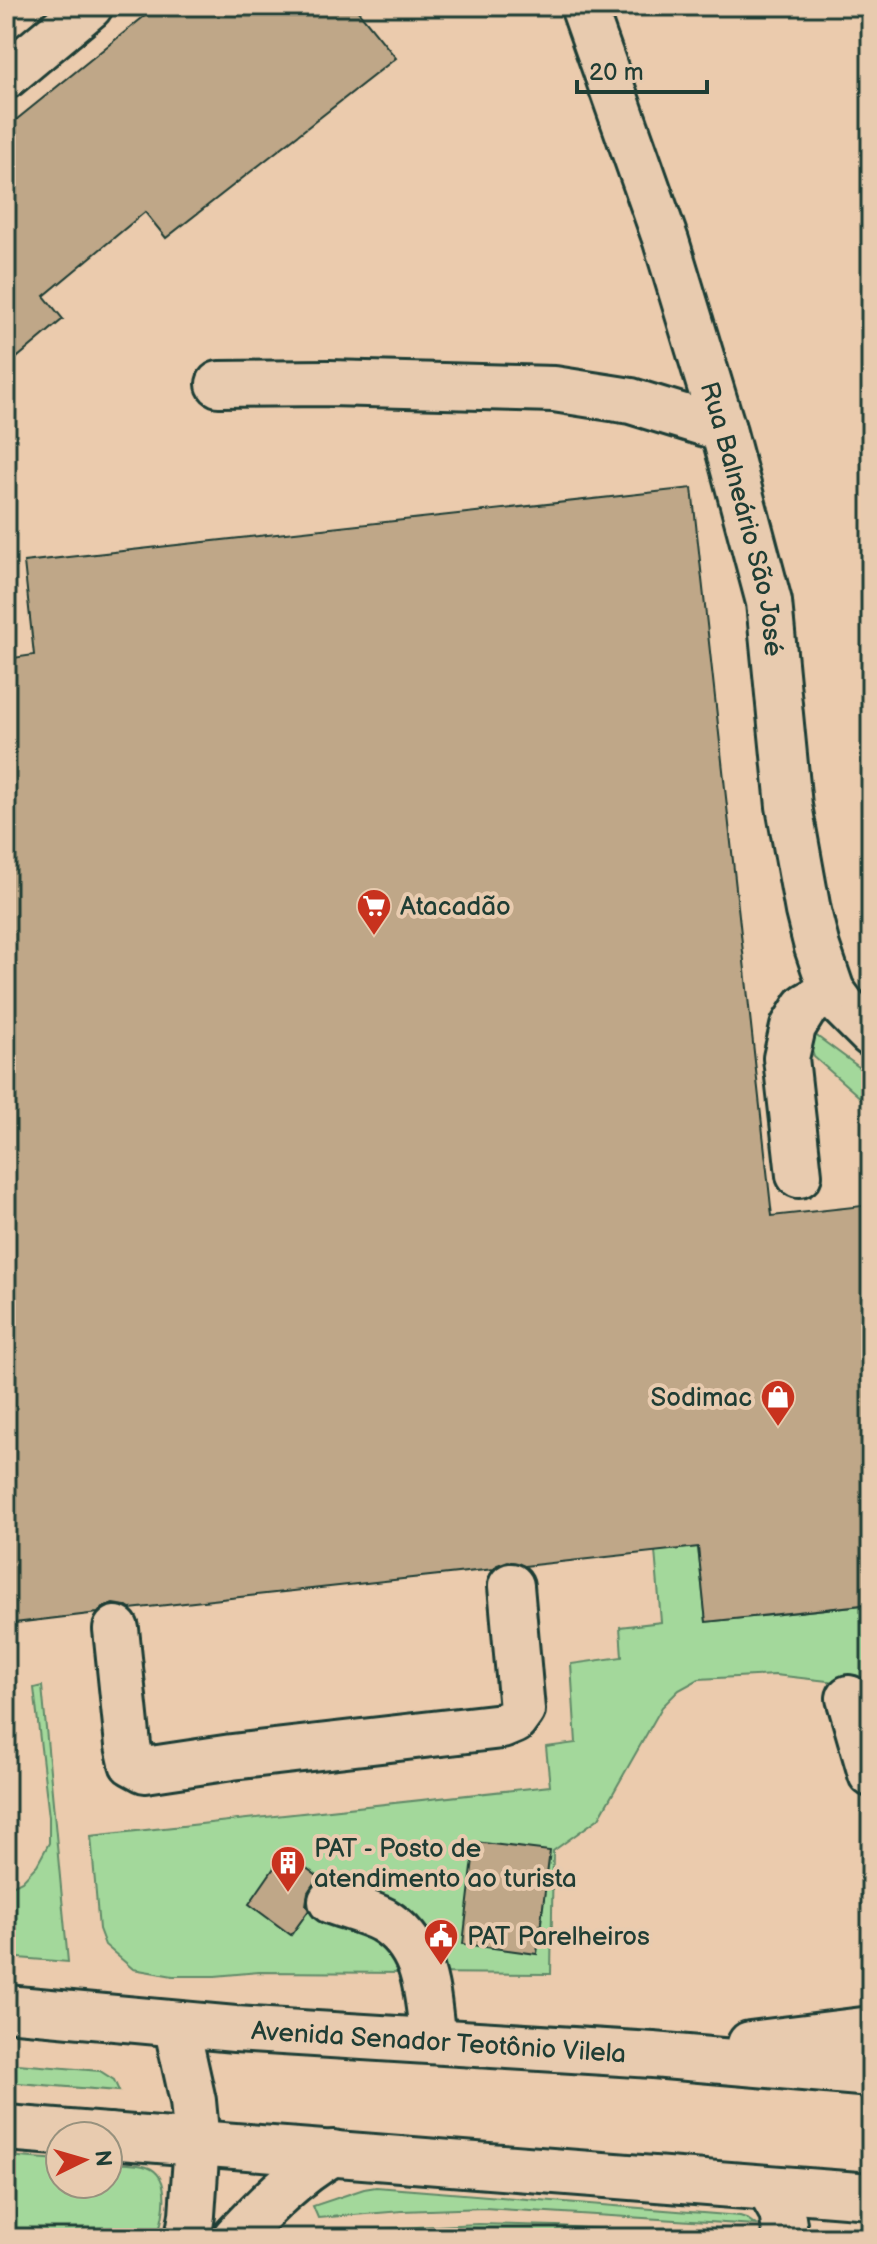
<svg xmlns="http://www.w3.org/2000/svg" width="877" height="2244" viewBox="0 0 877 2244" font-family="'Balsamiq Sans',sans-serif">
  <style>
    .green { fill: #a3d89b; stroke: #618a68; stroke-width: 2 }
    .building { fill: #bfa788; stroke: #1f3d34; stroke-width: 2 }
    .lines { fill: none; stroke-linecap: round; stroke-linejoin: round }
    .minor-casing { stroke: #1f3d34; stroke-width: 50 }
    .major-casing { stroke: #1f3d34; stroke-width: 50 }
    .minor { stroke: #e8cbaf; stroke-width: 44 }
    .major { stroke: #e8cbaf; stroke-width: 44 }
    .labels { text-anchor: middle; stroke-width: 8; stroke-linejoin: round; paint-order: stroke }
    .street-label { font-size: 26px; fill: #1f3d34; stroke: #e8cbaf }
    .poi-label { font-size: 26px; fill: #1f3d34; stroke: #e8cbaf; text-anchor: start }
  </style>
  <rect width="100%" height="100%" fill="#ebcbad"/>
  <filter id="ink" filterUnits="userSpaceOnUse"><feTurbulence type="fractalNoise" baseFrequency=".0125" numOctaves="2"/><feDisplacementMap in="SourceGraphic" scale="16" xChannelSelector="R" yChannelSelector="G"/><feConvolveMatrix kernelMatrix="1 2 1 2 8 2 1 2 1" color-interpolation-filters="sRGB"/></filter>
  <g filter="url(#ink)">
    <g class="green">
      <path d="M 814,1034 L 871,1076 L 871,1107 L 814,1057 L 811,1048 Z"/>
      <path d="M 698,1547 L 706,1622 L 871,1604 L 871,1677 L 845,1683 L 775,1675 L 699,1679 L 679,1690 L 662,1707 L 599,1818 L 553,1851 L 551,1974 L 259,1972 L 215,1976 L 173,1976 L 133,1969 L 105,1945 L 99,1929 L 91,1836 L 550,1786 L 546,1747 L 576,1743 L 571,1664 L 622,1657 L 620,1627 L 661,1622 L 655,1551 Z"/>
      <path d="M 42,1686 L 68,1962 L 6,1957 L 6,1889 L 22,1881 L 37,1865 L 49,1843 L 49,1817 L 34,1688 Z"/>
      <path d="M 6,2063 L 100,2071 L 114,2080 L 119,2091 L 6,2082 Z"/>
      <path d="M 6,2156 L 60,2160 L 60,2184 L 108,2184 L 108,2163 C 120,2164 136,2163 147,2167 C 174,2176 163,2219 157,2238 L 6,2238 Z"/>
      <path d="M 376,2187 L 740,2216 L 746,2218 L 756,2225 L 484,2208 L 402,2211 L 318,2218 L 313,2206 L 364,2189 Z"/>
      <path d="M 478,2224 L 557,2226 L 724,2238 L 344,2238 L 337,2231 Z"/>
    </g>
    <g class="building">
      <path d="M 157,6 L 354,6 L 396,58 L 166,238 L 145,212 L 44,296 L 63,319 L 6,367 L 6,128 Z"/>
      <path d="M 692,488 L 772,1216 L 871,1205 L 871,1604 L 706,1622 L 698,1547 L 524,1566 L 508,1561 L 497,1565 L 494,1569 L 130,1609 L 125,1606 L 113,1604 L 102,1608 L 98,1613 L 6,1624 L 6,659 L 34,655 L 24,562 Z"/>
      <path d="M 475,1842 L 550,1851 L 537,1954 L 463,1944 Z"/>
      <path d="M 285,1852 L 321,1879 L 314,1883 L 308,1892 L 306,1905 L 309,1910 L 291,1935 L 249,1904 Z"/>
    </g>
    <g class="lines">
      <defs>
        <g id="minor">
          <path id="s1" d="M 583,6 L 666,241 L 723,429 L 769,602 L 789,806 L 808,911 L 817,947 L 832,991 L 843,1006 L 871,1034"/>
          <path d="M 6,76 L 90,6"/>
          <path d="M 219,384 L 329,383 L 554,389 L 631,401 L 723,429"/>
          <path d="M 799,1175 L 786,1058 L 793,1027 L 806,1006 L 832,991"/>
          <path d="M 116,1629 L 128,1745 L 132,1763 L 145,1770 L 232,1757 L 502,1726 L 514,1721 L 522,1710 L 511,1586"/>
          <path d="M 849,1698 L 871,1774"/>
          <path d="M 331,1901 C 347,1907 368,1912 383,1920 C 428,1947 427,1995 433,2041"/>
          <path d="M 769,2189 L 782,2212 L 786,2238"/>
        </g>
        <g id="major">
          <path id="s2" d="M 6,2008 L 235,2029 L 653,2055 L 871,2074"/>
          <path d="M 176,2024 L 193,2101 L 197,2143 L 192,2215 L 188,2238"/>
          <path d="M 750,2044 L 871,2029"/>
          <path d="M 6,2128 L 107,2136"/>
          <path d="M 108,2136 L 871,2196"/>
          <path d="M 235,2238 C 265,2206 295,2175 333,2153"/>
        </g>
      </defs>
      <use href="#minor" class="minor-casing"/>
      <use href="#major" class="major-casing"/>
      <use href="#minor" class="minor"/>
      <use href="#major" class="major"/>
    </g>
  </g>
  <defs>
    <symbol id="supermarket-pin" viewBox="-11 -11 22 30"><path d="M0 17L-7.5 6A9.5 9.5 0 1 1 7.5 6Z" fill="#c8321e" stroke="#e8cbaf"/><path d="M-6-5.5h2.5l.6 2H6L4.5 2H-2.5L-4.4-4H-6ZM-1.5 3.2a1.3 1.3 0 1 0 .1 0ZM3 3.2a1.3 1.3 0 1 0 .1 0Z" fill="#fff"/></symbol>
    <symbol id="shop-pin" viewBox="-11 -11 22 30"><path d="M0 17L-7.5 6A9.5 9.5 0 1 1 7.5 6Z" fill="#c8321e" stroke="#e8cbaf"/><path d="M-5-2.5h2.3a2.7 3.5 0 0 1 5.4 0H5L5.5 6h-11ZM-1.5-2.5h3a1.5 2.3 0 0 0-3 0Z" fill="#fff"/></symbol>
    <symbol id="building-pin" viewBox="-11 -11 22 30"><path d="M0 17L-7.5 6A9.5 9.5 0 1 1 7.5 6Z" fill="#c8321e" stroke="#e8cbaf"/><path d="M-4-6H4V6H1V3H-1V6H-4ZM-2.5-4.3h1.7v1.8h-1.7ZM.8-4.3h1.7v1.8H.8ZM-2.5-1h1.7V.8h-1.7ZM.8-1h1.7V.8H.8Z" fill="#fff"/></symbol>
    <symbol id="civic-pin" viewBox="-11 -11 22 30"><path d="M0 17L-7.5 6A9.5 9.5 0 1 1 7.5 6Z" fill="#c8321e" stroke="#e8cbaf"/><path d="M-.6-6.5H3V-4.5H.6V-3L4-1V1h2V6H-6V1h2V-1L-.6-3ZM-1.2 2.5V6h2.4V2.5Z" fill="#fff"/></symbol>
  </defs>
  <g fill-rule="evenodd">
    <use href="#supermarket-pin" x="354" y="886" width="40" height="54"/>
    <use href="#shop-pin" x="758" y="1377" width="40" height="54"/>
    <use href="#building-pin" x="268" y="1843" width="40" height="54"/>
    <use href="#civic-pin" x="421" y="1916" width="40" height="54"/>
  </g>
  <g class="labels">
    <g class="street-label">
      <text dy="9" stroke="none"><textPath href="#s1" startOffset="538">Rua Balneário São José</textPath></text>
      <text dy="9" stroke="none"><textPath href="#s2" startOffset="434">Avenida Senador Teotônio Vilela</textPath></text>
    </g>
    <g class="poi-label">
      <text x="400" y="915">Atacadão</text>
      <text x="752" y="1406" text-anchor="end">Sodimac</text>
      <text x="314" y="1857">PAT - Posto de<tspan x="314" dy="30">atendimento ao turista</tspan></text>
      <text x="467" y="1945">PAT Parelheiros</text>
    </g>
  </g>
  <rect width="877" height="2244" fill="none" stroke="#e8cbaf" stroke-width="32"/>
  <rect x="16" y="16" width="845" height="2212" fill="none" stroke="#1f3d34" stroke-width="3" filter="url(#ink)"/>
  <g transform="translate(84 2160) rotate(85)"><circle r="38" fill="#e8cbaf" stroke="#98927e" stroke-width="2"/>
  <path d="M0-6L14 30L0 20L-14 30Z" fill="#c8321e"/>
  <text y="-12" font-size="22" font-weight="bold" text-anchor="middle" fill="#1f3d34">N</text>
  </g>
  <path d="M577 80v12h130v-12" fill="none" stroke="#1f3d34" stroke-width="4"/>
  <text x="589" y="80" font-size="24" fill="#1f3d34" stroke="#e8cbaf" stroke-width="6" paint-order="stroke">20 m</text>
</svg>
